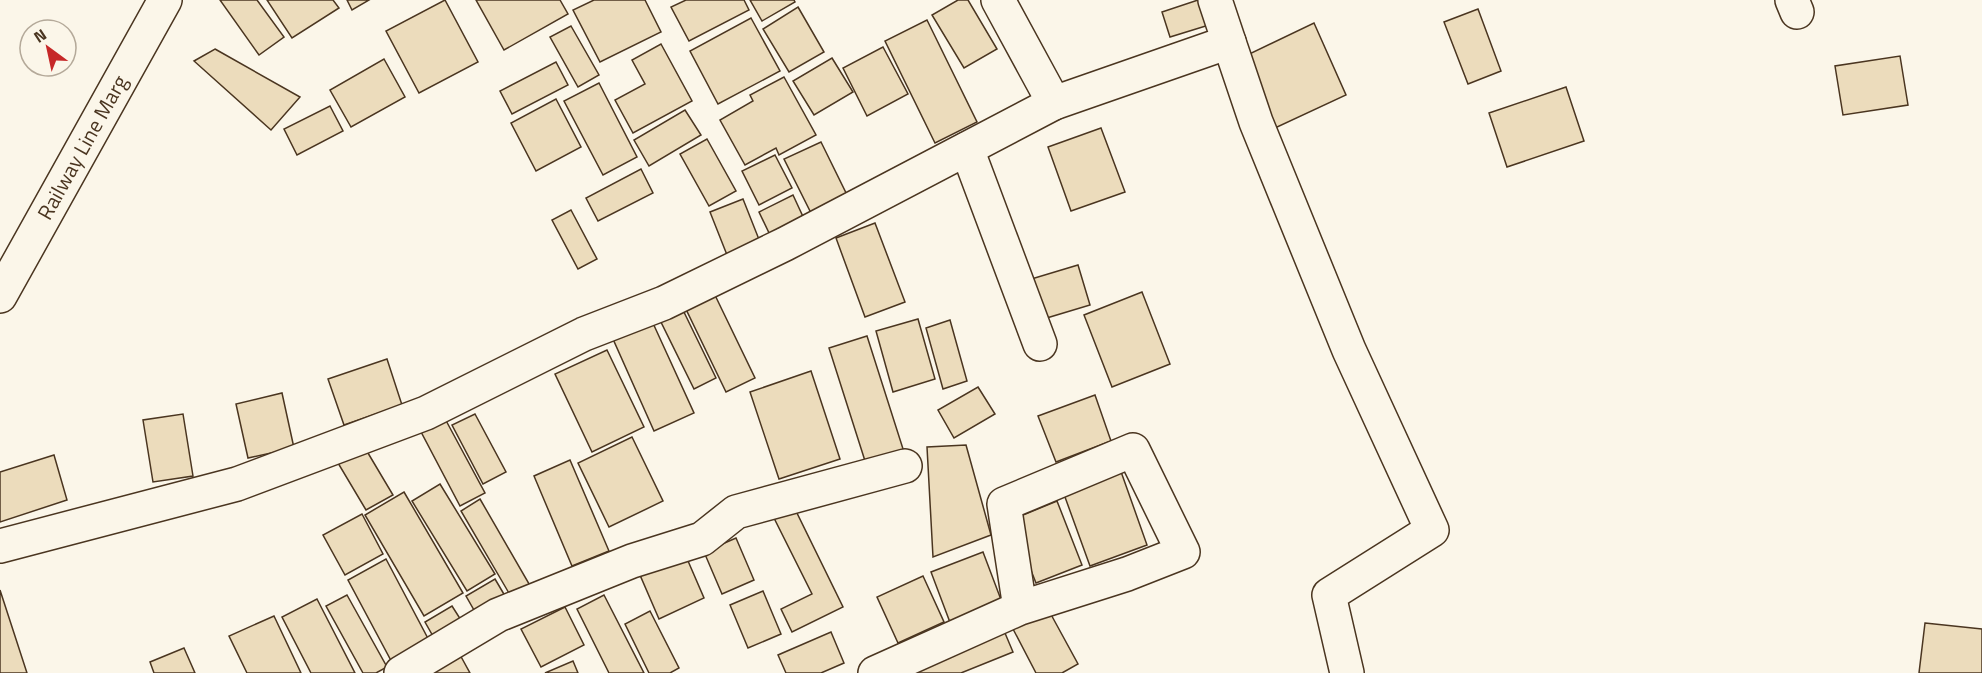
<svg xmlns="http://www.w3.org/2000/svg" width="1982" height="673" viewBox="0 0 1982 673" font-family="'Titillium Web',sans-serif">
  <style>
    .building { fill: #ecdcbc; stroke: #4a3520; stroke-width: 1.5 }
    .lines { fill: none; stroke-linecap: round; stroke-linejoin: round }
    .minor-casing { stroke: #4a3520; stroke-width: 36 }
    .secondary-casing { stroke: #4a3520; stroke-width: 36 }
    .minor { stroke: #fbf6e9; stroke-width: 33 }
    .secondary { stroke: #fbf6e9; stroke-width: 33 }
    .labels { text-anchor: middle; stroke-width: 4.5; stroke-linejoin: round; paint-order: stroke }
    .street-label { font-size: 21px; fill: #4a3520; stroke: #fbf6e9 }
  </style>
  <rect width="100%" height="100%" fill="#fbf6e9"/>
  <g class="building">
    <path d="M 220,0 L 257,0 L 284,37 L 259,55 Z"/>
    <path d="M 267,0 L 333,0 L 339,8 L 292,38 Z"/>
    <path d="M 347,0 L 369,0 L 352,10 Z"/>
    <path d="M 445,0 L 478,62 L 419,93 L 386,31 Z"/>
    <path d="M 476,0 L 560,0 L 568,14 L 504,50 Z"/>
    <path d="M 594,0 L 645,0 L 661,32 L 600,62 L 573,10 Z"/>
    <path d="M 686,0 L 744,0 L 749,10 L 689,41 L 671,7 Z"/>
    <path d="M 750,0 L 794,0 L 795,2 L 762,21 Z"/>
    <path d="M 958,0 L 968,0 L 997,49 L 964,68 L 932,15 Z"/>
    <path d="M 1198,0 L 1202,0 L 1209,25 L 1170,37 L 1162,12 Z"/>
    <path d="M 798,7 L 824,52 L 789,72 L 763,29 Z"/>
    <path d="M 1478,9 L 1501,71 L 1468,84 L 1444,22 Z"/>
    <path d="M 751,18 L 780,71 L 718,104 L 690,51 Z"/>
    <path d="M 927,20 L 977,122 L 935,143 L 885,41 Z"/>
    <path d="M 1314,23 L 1346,95 L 1275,128 L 1243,57 Z"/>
    <path d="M 571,26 L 599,75 L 578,87 L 550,37 Z"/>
    <path d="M 661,44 L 692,101 L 633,133 L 615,100 L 645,84 L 632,60 Z"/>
    <path d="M 883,47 L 908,94 L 867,116 L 843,68 Z"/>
    <path d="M 215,49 L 300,97 L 271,130 L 194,61 Z"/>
    <path d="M 1900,56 L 1908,105 L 1843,115 L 1835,66 Z"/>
    <path d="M 832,58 L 853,92 L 814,115 L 793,81 Z"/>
    <path d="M 384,59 L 405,97 L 351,127 L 330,90 Z"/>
    <path d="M 556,62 L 568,85 L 512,114 L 500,91 Z"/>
    <path d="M 784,77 L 816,135 L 779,155 L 776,148 L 745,165 L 720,120 L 753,101 L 750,95 Z"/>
    <path d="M 599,83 L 637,157 L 603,175 L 564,101 Z"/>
    <path d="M 1566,87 L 1584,141 L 1507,167 L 1489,113 Z"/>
    <path d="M 556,99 L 581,147 L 536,171 L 511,123 Z"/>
    <path d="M 330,106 L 343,131 L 297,155 L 284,129 Z"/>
    <path d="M 685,110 L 701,135 L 649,166 L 634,140 Z"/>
    <path d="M 1101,128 L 1125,192 L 1071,211 L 1048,147 Z"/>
    <path d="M 707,139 L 736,191 L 709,206 L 680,154 Z"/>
    <path d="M 821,142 L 849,199 L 813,217 L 784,159 Z"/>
    <path d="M 775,155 L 792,188 L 759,205 L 742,171 Z"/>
    <path d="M 641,169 L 653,193 L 598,221 L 586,198 Z"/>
    <path d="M 793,195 L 805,221 L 771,237 L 759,212 Z"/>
    <path d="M 743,199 L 762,247 L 729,260 L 710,212 Z"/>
    <path d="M 571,210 L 597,259 L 578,269 L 552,220 Z"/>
    <path d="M 875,223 L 905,302 L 865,317 L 836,238 Z"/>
    <path d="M 1078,265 L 1090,305 L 1040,320 L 1028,280 Z"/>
    <path d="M 712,289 L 755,378 L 726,392 L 683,303 Z"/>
    <path d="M 1142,292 L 1170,364 L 1112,387 L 1084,315 Z"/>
    <path d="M 681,306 L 716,378 L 694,389 L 658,316 Z"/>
    <path d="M 918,319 L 935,379 L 893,392 L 876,331 Z"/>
    <path d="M 950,320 L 967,381 L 943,389 L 926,328 Z"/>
    <path d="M 652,321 L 694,413 L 654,431 L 613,339 Z"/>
    <path d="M 867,336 L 904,452 L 866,464 L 829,348 Z"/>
    <path d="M 607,350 L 644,427 L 592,452 L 555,374 Z"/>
    <path d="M 387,359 L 402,405 L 344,425 L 328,379 Z"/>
    <path d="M 811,371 L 840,459 L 779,479 L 750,392 Z"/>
    <path d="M 978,387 L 995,414 L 954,438 L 938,410 Z"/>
    <path d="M 282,393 L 294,448 L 248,458 L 236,404 Z"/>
    <path d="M 1095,395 L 1111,441 L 1056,462 L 1038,416 Z"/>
    <path d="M 183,414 L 193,476 L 153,482 L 143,420 Z"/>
    <path d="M 475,414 L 506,472 L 483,484 L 452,425 Z"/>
    <path d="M 443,415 L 485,493 L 460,506 L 419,428 Z"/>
    <path d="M 632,437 L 663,501 L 609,527 L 578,463 Z"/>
    <path d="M 966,445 L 991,535 L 933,557 L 927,447 Z"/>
    <path d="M 365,448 L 393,495 L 366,510 L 338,463 Z"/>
    <path d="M 54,455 L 67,500 L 0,522 L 0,472 Z"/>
    <path d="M 570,460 L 609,551 L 572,566 L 534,476 Z"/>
    <path d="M 1119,466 L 1147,545 L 1090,566 L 1061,486 Z"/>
    <path d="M 440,484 L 495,574 L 467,591 L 412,501 Z"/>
    <path d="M 404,492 L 463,593 L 424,616 L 365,515 Z"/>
    <path d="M 480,499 L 532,589 L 513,600 L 461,511 Z"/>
    <path d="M 1057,501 L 1082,565 L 1036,583 L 1011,520 Z"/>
    <path d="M 794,507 L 843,607 L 792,632 L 781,609 L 812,594 L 774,518 Z"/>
    <path d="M 362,514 L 383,554 L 345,575 L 323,535 Z"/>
    <path d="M 736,538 L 754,580 L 722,594 L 704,552 Z"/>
    <path d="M 983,552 L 1003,605 L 951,625 L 931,572 Z"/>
    <path d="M 685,554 L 704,598 L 659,619 L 640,575 Z"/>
    <path d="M 386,559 L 433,648 L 395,668 L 348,580 Z"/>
    <path d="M 923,576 L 944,622 L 898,643 L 877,597 Z"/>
    <path d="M 495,579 L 508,601 L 478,617 L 466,596 Z"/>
    <path d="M 0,590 L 27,673 L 0,673 Z"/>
    <path d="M 763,591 L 781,634 L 748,648 L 730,605 Z"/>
    <path d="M 347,595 L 387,667 L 376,673 L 363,673 L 326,606 Z"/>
    <path d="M 604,595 L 644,673 L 609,673 L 577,609 Z"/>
    <path d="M 317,599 L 355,673 L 311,673 L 282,617 Z"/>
    <path d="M 452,606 L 466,628 L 438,645 L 425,622 Z"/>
    <path d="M 565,607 L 584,645 L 541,667 L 521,629 Z"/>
    <path d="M 1048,609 L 1078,664 L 1062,673 L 1036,673 L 1012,627 Z"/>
    <path d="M 650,611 L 679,668 L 670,673 L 649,673 L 625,624 Z"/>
    <path d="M 274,616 L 301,673 L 247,673 L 229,636 Z"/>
    <path d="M 1925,623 L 1982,629 L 1982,673 L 1919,673 Z"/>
    <path d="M 1002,626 L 1013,652 L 961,673 L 890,673 Z"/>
    <path d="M 831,632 L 844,663 L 821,673 L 786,673 L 778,655 Z"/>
    <path d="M 184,648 L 195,673 L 154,673 L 150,662 Z"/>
    <path d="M 459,653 L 470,673 L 421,673 Z"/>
    <path d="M 573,661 L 578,673 L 545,673 Z"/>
  </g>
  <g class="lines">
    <defs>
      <g id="minor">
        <path d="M 998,0 L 1054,103"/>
        <path d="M 1792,0 L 1797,12"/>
        <path d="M 1229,42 L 1256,122 L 1349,350 L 1432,530 L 1329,595 L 1347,673"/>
        <path d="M 967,149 L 1040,344"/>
        <path d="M 0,546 L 237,484 L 426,413 L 584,334 L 664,303 L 785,244 L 1054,103 L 1229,42 L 1215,0"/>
        <path d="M 401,673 L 498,615 L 632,561 L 702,539 L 736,512 L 905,466"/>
        <path d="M 875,673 L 1020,608 L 1127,574 L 1183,552 L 1133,450 L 1004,504 L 1020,608"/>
      </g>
      <g id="secondary">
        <path id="s1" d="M 0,296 L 165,0"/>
      </g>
    </defs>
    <use href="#minor" class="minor-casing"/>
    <use href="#secondary" class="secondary-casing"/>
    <use href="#minor" class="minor"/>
    <use href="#secondary" class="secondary"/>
  </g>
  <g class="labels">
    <g class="street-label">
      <text dy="7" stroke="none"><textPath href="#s1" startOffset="170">Railway Line Marg</textPath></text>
    </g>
  </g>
  <g transform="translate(48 48) rotate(327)"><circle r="28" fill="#fbf6e9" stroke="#b4a999" stroke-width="1.5"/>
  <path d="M0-4.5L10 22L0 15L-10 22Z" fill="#c62828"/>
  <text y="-9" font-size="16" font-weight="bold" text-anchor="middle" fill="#4a3520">N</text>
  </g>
</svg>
